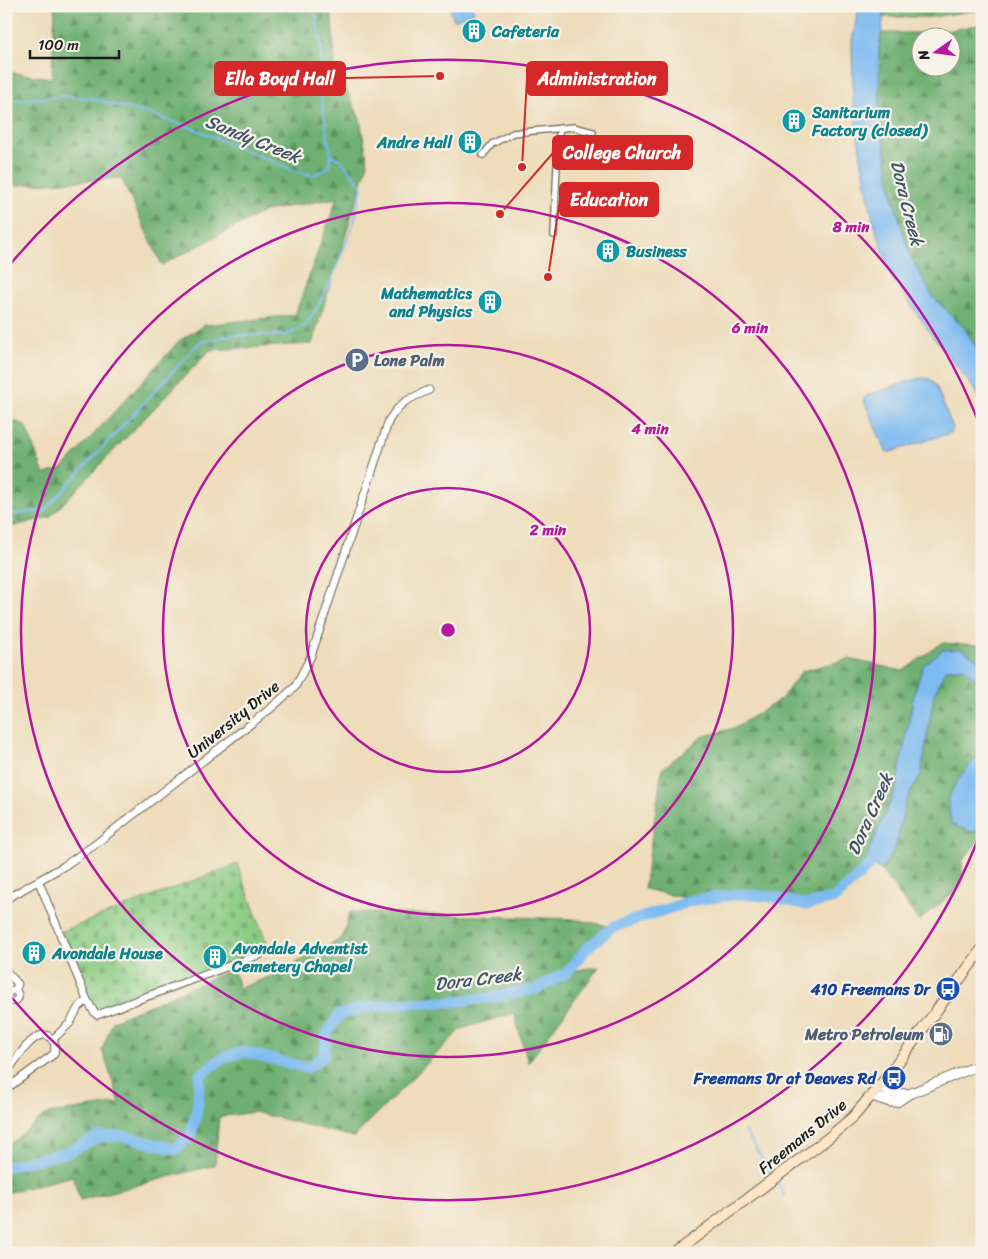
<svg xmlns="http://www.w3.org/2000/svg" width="988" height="1259" viewBox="0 0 988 1259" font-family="Sriracha,sans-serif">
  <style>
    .forest { fill: url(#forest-firs); stroke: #466647; fill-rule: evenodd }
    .cemetery { fill: url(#cemetery-stones); stroke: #537450 }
    .water { fill: #7ebbf1; stroke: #4d6c86 }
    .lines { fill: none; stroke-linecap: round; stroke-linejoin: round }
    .stream { stroke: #7ebbf1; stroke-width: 2 }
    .river { stroke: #7ebbf1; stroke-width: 11 }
    .pedestrian-tunnel { stroke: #c4b69a; stroke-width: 5.5; stroke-dasharray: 5.5 3; stroke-linecap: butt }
    .pedestrian-casing { stroke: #665f53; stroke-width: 8 }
    .minor-casing { stroke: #665f53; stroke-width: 9 }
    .tertiary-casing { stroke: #665f53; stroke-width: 11 }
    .secondary-casing { stroke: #665f53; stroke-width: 12 }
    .pedestrian { stroke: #fff; stroke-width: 5.5 }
    .minor { stroke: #fff; stroke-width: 7 }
    .tertiary { stroke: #fff; stroke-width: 9 }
    .secondary { stroke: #fde5c5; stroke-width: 10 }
    .ring { fill: none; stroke: #b5179e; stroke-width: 2.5 }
    .labels { text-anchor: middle; stroke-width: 4.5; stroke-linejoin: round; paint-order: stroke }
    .culture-label { font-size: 16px; font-weight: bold; fill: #0d838f; stroke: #f7f3e8; text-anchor: start }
    .service-label { font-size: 16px; font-weight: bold; fill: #4e5e75; stroke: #f7f3e8; text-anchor: start }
    .street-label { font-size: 16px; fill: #1c1c1c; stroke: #f7f3e8 }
    .transit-label { font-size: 16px; font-weight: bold; fill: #164399; stroke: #f7f3e8; text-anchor: end }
    .water-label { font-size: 18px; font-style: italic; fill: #3e5467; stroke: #f7f3e8 }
    .centre { fill: #b5179e; stroke: #f7f3e8; stroke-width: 2.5 }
    .ring-label { font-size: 15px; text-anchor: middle; font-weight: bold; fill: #b5179e; stroke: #f7f3e8; stroke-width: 4.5; stroke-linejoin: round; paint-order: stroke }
    .leader { fill: none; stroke: #d62828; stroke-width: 2 }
    .callout-dot { fill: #d62828; stroke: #f7f3e8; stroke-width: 2 }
    .callout { fill: #d62828; stroke: #d62828; stroke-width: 2 }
    .callout-label { font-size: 18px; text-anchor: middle; font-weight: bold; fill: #fff }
  </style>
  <defs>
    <pattern id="forest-firs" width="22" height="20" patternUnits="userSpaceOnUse" patternTransform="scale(1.25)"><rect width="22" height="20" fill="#6fb072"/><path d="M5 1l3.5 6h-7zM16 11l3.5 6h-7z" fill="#5a8e5d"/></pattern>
    <pattern id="cemetery-stones" width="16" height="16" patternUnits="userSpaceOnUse" patternTransform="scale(1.25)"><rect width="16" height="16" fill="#8acc84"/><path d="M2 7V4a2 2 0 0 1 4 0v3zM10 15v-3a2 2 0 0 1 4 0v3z" fill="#76af71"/></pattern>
  </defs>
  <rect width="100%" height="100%" fill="#f7f3e8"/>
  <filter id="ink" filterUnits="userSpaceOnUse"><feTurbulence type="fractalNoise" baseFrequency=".02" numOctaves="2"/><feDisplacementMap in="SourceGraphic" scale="10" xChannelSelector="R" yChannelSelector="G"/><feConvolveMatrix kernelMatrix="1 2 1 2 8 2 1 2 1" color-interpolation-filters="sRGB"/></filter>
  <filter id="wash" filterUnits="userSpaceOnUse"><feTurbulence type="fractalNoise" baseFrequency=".0096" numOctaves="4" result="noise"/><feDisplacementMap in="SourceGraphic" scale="20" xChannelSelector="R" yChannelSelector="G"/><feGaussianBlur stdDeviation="1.12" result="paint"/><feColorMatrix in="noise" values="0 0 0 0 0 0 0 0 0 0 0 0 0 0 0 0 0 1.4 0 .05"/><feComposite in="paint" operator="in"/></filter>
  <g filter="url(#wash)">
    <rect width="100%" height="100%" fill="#eedcba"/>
    <g class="forest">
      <path d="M 55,6 L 331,6 L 335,64 L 360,119 L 368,163 L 312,344 L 210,350 L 50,517 L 6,528 L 6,417 L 25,425 L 44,474 L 62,469 L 179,341 L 204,325 L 295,315 L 337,198 L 265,211 L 162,265 L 121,178 L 6,186 L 6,72 L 52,78 Z"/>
      <path d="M 885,6 L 982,6 L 982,10 L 932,17 L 883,17 Z"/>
      <path d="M 982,24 L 982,358 L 965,329 L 933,297 L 910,256 L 893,198 L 880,117 L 879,49 L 881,33 L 936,33 ZM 920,38 L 950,38 L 950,68 L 920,68 Z"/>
      <path d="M 942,643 L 982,645 L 982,662 L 961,649 L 923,666 L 914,694 L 896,790 L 868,852 L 871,864 L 835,898 L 806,905 L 773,897 L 741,894 L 694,900 L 644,889 L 662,769 L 702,737 L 736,727 L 781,699 L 802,671 L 849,659 L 903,671 Z"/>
      <path d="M 963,667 L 982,685 L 982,752 L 961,775 L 972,832 L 982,829 L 982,836 L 962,861 L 962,885 L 919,921 L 881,870 L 895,849 L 906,800 L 921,775 L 934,693 L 947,669 Z"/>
      <path d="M 350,912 L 574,919 L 613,927 L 588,947 L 568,971 L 599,967 L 528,1063 L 514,1013 L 461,1029 L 354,1137 L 254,1112 L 219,1117 L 215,1165 L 80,1200 L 73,1176 L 6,1193 L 6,1147 L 47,1114 L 120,1103 L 102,1050 L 113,1021 L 233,969 L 239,988 L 272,976 L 342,938 Z"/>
    </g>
    <path class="cemetery" d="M 237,864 L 269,949 L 102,1012 L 98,1011 L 90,1002 L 62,931 Z"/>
    <g class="water">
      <path d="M 459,6 L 472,6 L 474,12 L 454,20 L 450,10 Z"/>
      <path d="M 859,6 L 885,6 L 879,49 L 880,117 L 893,198 L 910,256 L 933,297 L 965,329 L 982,358 L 982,402 L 975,390 L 932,335 L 892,278 L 873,220 L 861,158 L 853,99 L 852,40 Z"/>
      <path d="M 919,378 L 930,379 L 936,386 L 953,428 L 950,433 L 891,452 L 886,451 L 863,399 L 868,395 Z"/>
      <path d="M 961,649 L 982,662 L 982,685 L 963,667 L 947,669 L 934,693 L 921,775 L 906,800 L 895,849 L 881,870 L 871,864 L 868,852 L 896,789 L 914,694 L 923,666 L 942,650 Z"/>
      <path d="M 982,752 L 982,829 L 972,832 L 951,824 L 948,798 L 961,775 Z"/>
    </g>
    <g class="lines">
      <g class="stream">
        <path d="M 6,101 L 64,96 L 94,99 L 149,114 L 189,127 L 298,172 L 314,175 L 328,168 L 331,155 L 321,99 L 321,45 L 314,6"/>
        <path d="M 6,515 L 44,511 L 200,342 L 232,335 L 287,335 L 307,324 L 327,290 L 354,223 L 362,186 L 341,160 L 331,155"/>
        <path d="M 745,1131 L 771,1174"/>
        <path d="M 777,1182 L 785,1196"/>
      </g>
      <path class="river" d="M 6,1167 L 68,1152 L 98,1137 L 123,1136 L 175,1149 L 190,1137 L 197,1110 L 200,1075 L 224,1057 L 245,1052 L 307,1068 L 324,1056 L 327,1033 L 339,1015 L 361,1008 L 402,1003 L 450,1002 L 490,998 L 537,989 L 567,972 L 588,947 L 613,927 L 694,900 L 741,894 L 773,897 L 806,905 L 835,898 L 871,864 L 877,850"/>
    </g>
  </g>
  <g filter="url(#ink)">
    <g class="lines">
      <path class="pedestrian-tunnel" d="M 556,153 L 557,165"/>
      <defs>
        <g id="pedestrian">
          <path d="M 556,153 L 560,128"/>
          <path d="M 483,155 L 492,144 L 513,133 L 573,127 L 593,132"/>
          <path d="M 554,235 L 557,165"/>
        </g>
        <g id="minor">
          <path d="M 39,882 L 87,1000 L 94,1012 L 97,1015 L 261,954"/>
          <path d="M 6,899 L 64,866 L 93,846 L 270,709 L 295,687 L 311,656 L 389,420 C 403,399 408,400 429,390"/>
          <path d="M 6,971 L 18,984 L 15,991"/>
          <circle cx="13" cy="996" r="5.5"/>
          <path d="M 52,1040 L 70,1023 L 78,1008 L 87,1000"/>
          <path d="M 6,1074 C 13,1064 37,1022 52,1039 C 56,1044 55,1048 54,1054 L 6,1089"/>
        </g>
        <g id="tertiary">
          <path d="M 879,1087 L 889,1093 L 909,1094"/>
          <path d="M 872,1096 L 890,1102 L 897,1102 L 909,1094 L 982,1064"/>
        </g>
        <path id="secondary" d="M 674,1253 L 827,1139 L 853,1117 L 888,1076 L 982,949"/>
      </defs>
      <use href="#pedestrian" class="pedestrian-casing"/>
      <use href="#minor" class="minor-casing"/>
      <use href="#tertiary" class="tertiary-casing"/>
      <use href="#secondary" class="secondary-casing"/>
      <use href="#pedestrian" class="pedestrian"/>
      <use href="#minor" class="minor"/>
      <use href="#tertiary" class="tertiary"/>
      <use href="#secondary" class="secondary"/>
    </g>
  </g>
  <g class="ring">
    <circle cx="448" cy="630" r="142"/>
    <circle cx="448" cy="630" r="285"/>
    <circle cx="448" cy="630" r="427"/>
    <path d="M980 834A570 570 0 0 1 8 993M8 267A570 570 0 0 1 980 426"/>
  </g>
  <defs>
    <symbol id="building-disc" viewBox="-11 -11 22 22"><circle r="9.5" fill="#0f9aa8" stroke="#f7f3e8"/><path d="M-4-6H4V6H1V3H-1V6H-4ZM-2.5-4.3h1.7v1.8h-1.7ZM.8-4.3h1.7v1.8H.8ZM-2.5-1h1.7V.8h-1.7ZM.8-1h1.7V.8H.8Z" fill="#fff"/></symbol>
    <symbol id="parking-disc" viewBox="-11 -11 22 22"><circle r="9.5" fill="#5c6f8a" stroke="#f7f3e8"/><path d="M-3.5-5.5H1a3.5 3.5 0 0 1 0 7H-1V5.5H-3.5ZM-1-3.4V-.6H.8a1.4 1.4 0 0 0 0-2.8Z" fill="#fff"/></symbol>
    <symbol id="bus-disc" viewBox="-11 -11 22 22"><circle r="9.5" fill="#1a4fb4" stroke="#f7f3e8"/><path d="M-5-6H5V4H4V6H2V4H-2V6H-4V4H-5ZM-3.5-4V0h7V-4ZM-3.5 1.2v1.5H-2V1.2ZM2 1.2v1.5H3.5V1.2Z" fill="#fff"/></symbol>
    <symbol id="fuel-disc" viewBox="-11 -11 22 22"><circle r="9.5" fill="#5c6f8a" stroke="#f7f3e8"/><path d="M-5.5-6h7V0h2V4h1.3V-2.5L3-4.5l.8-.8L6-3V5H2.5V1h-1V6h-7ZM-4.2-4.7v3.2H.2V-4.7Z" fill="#fff"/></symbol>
  </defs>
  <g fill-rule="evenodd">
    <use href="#building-disc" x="460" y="17" width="28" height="28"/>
    <use href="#building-disc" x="780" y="107" width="28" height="28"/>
    <use href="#building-disc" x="456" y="128" width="28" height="28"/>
    <use href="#building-disc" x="594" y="237" width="28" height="28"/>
    <use href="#building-disc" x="476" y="288" width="28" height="28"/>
    <use href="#parking-disc" x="343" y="346" width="28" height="28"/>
    <use href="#building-disc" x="20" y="939" width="28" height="28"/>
    <use href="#building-disc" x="201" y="943" width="28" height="28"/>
    <use href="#bus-disc" x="934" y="975" width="28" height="28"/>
    <use href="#fuel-disc" x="927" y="1020" width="28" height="28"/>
    <use href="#bus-disc" x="880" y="1064" width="28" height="28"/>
  </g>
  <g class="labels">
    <g class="culture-label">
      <text x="492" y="37">Cafeteria</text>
      <text x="812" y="118">Sanitarium<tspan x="812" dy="18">Factory (closed)</tspan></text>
      <text x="452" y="148" text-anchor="end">Andre Hall</text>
      <text x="626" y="257">Business</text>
      <text x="472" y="299" text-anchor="end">Mathematics<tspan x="472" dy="18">and Physics</tspan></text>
      <text x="232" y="954">Avondale Adventist<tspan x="232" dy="18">Cemetery Chapel</tspan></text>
      <text x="52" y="959">Avondale House</text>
    </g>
    <g class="service-label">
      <text x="374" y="366">Lone Palm</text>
      <text x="924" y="1040" text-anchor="end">Metro Petroleum</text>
    </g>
    <g class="street-label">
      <text transform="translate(233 719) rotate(-39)" y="6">University Drive</text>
      <text transform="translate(802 1136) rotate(-39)" y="6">Freemans Drive</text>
    </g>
    <g class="transit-label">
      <text x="930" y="995">410 Freemans Dr</text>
      <text x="876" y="1084">Freemans Dr at Deaves Rd</text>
    </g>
    <g class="water-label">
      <text transform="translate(253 139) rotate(22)" y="6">Sandy Creek</text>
      <text transform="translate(907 203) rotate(76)" y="6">Dora Creek</text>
      <text transform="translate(870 814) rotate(-66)" y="6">Dora Creek</text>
      <text transform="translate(478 979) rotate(-7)" y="6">Dora Creek</text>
    </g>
  </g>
  <circle cx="448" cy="630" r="8" class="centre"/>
  <g class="ring-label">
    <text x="851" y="232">8 min</text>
    <text x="750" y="333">6 min</text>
    <text x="650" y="434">4 min</text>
    <text x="548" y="535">2 min</text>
  </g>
  <path class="leader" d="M522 167L527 78M440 76L345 78M500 214L553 153M548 277L560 200"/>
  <g class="callout-dot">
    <circle cx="522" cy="167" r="5"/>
    <circle cx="440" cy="76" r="5"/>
    <circle cx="500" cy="214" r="5"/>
    <circle cx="548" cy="277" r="5"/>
  </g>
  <g class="callout">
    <rect x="527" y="62" width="140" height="33" rx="5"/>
    <rect x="215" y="62" width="130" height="33" rx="5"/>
    <rect x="553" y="136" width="139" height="33" rx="5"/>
    <rect x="560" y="183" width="98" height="33" rx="5"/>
  </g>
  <g class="callout-label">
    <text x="597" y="85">Administration</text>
    <text x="280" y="85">Ella Boyd Hall</text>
    <text x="622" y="159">College Church</text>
    <text x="609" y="206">Education</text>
  </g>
  <rect width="988" height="1259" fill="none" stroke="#f7f3e8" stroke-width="25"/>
  <g transform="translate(936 52) rotate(256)"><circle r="24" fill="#f7f3e8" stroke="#9f9d96"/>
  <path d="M0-4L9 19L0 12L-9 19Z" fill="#b5179e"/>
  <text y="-8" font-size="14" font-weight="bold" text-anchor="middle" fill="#1c1c1c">N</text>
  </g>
  <path d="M30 50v8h89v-8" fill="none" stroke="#1c1c1c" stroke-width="2.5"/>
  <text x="38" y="50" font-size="15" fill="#1c1c1c" stroke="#f7f3e8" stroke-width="4" paint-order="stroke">100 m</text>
</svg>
